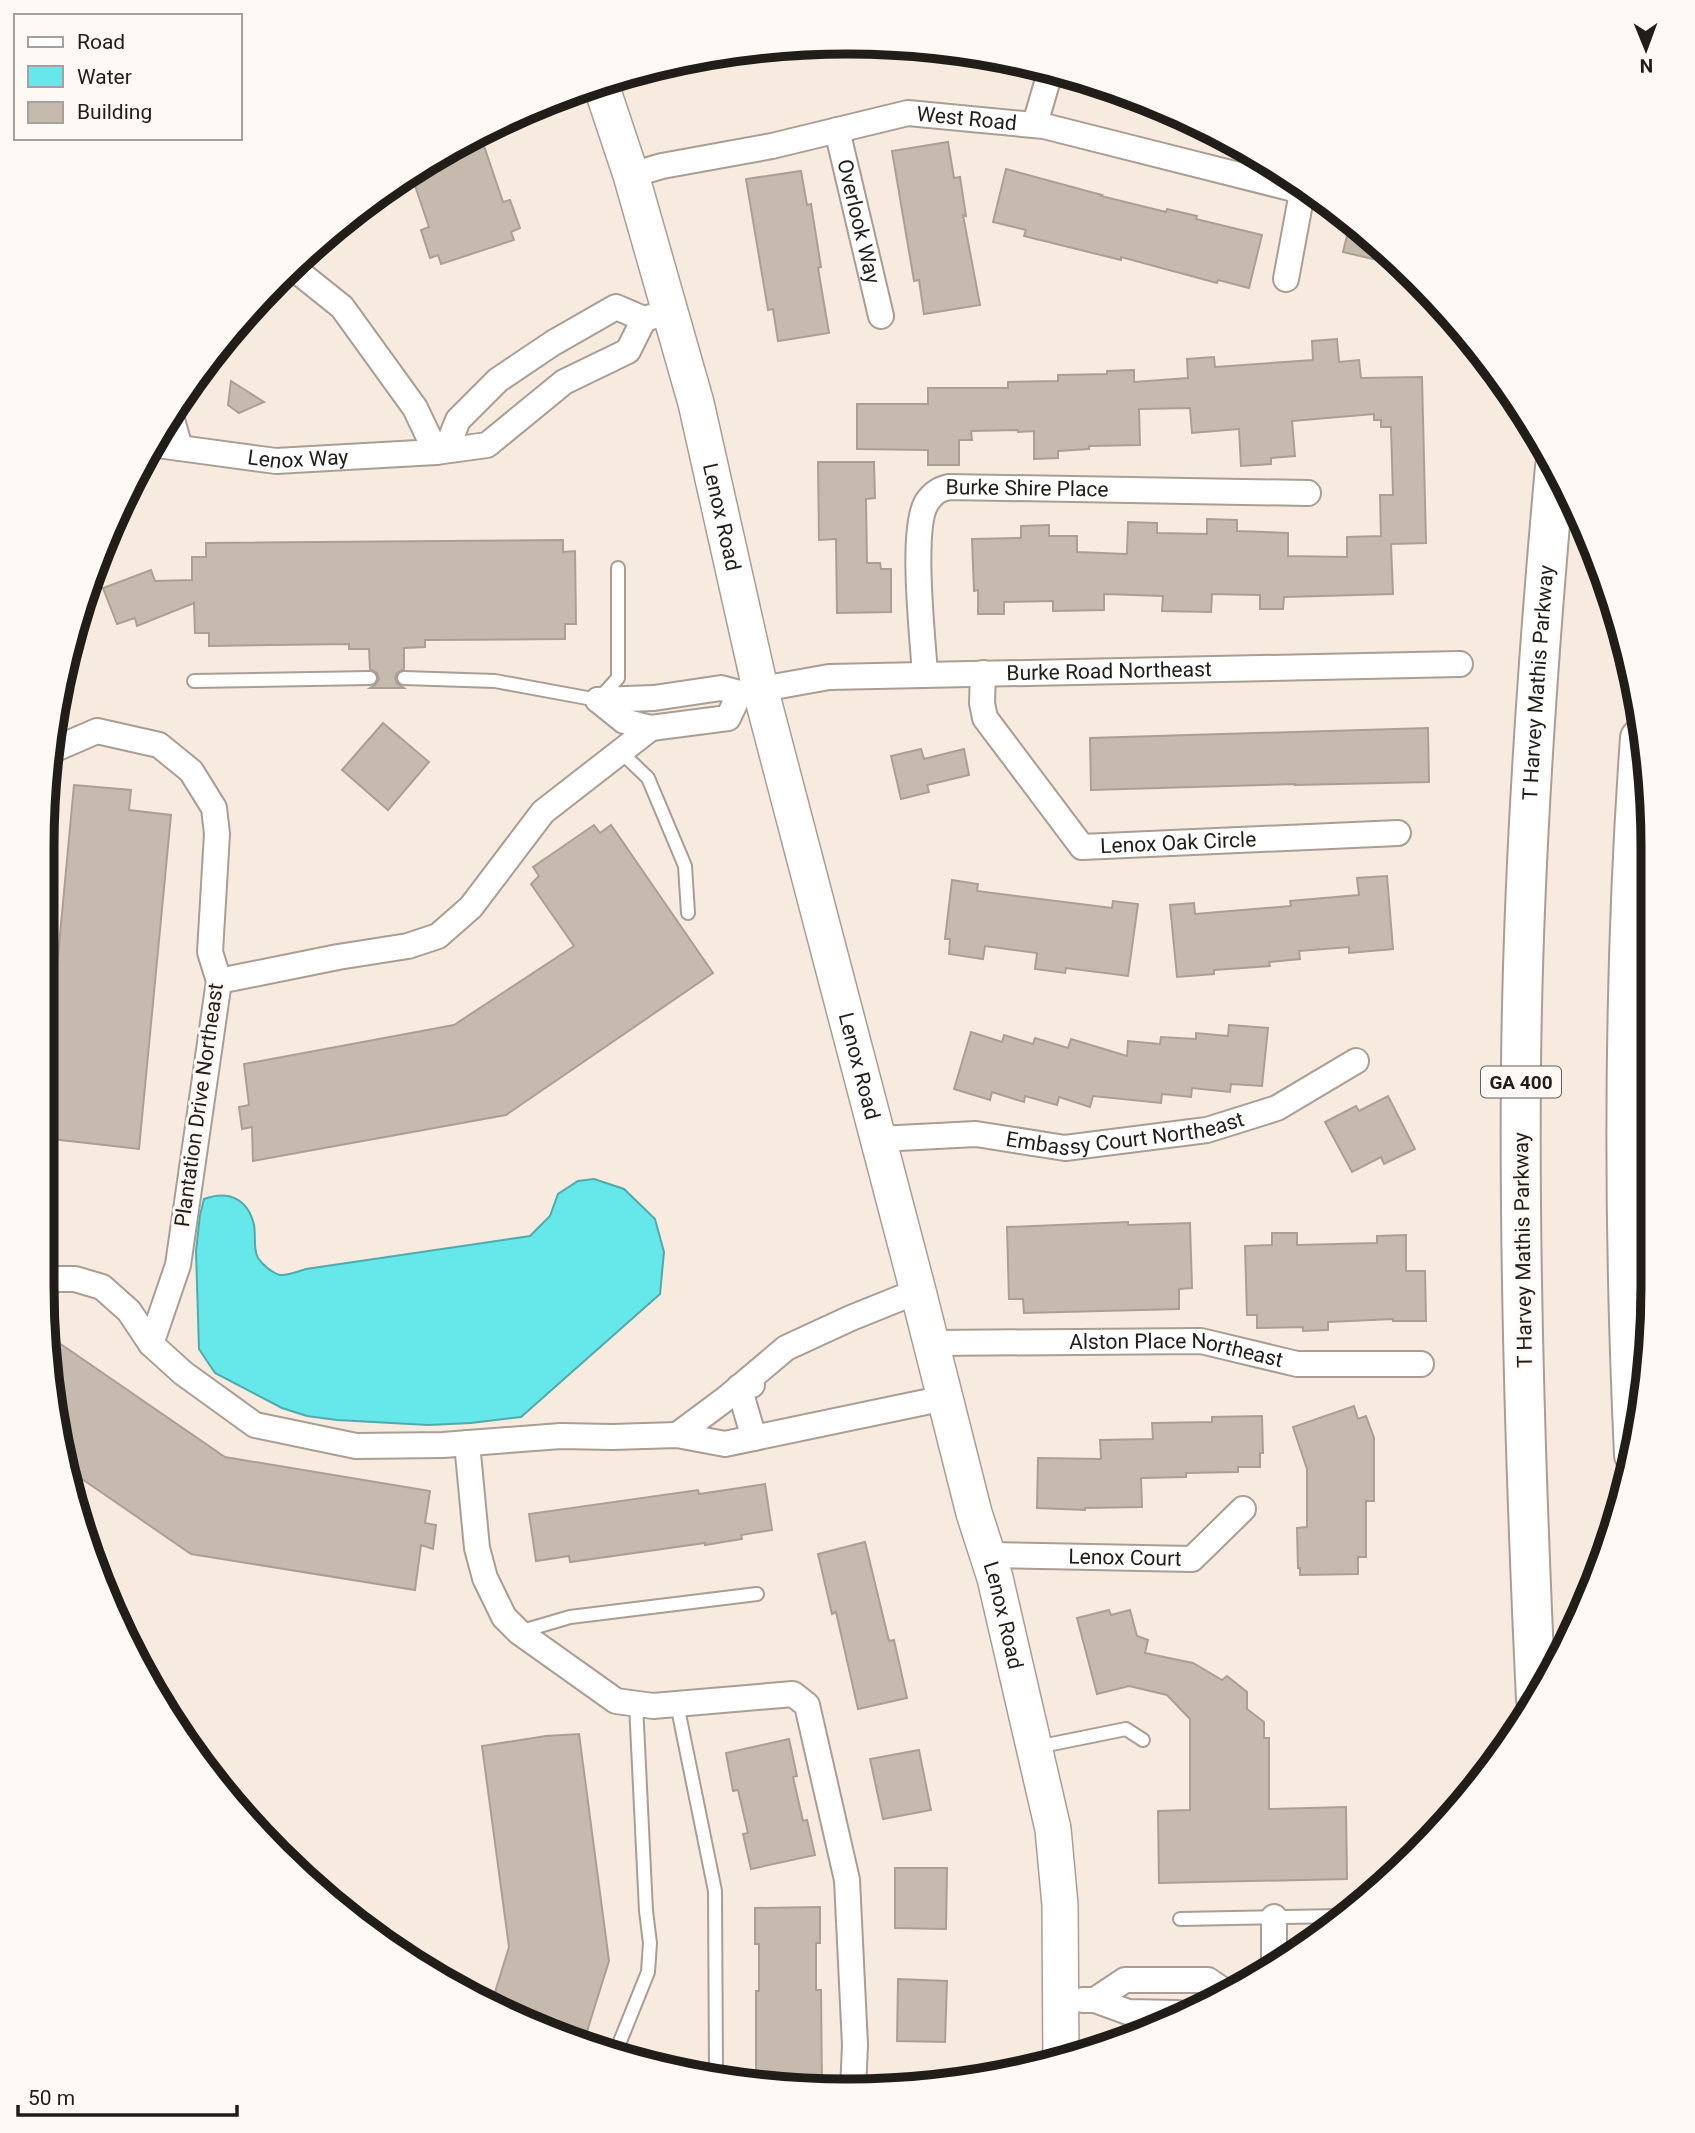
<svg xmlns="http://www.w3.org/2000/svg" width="1695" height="2133" viewBox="0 0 1695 2133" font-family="Roboto,sans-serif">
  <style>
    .water { fill: #66e7ea; stroke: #51aaab; stroke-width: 2 }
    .building { fill: #c6baaf; stroke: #ab9f95; stroke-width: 2 }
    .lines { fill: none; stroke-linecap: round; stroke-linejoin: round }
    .lane-casing { stroke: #aa9e94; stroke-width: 16 }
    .street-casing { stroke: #aa9e94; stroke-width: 28 }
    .secondary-casing { stroke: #aa9e94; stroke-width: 38 }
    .highway-casing { stroke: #aa9e94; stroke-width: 42 }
    .lane { stroke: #fff; stroke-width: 12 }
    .street { stroke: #fff; stroke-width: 24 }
    .secondary { stroke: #fff; stroke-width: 35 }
    .highway { stroke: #fff; stroke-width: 38 }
    .labels { text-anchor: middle; stroke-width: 6; stroke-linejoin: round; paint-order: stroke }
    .shield { fill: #fef9f4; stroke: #635f5b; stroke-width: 2 }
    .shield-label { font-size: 19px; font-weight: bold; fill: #211d19 }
    .street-label { font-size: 21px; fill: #211d19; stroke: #fef9f4 }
    .rim { fill: none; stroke: #211d19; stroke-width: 9 }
  </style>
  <rect width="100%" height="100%" fill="#f7eadf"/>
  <path class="water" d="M 594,1179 L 624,1189 L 655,1219 L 664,1252 L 660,1294 L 521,1417 L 471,1423 L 428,1425 L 337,1420 L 307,1416 L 282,1408 L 215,1373 L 199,1349 L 196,1251 L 200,1215 L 204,1199 C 229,1190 248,1199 254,1225 C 256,1235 253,1250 258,1258 C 262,1264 272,1273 280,1275 C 287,1276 299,1271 306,1269 L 530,1236 L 550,1216 L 558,1194 L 578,1181 Z"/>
  <g class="building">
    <path d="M 480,134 L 503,202 L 510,200 L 520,228 L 511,232 L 514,240 L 441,264 L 438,255 L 430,258 L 421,230 L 429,227 L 411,174 L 445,150 Z"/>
    <path d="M 948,142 L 954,178 L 960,177 L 966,216 L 963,215 L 980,305 L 924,314 L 919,280 L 914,281 L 892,151 Z"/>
    <path d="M 1006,169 L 1102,195 L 1101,196 L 1166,212 L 1167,209 L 1197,216 L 1196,219 L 1262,235 L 1249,288 L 1218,280 L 1217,283 L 1121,257 L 1121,260 L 1024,236 L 1026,230 L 993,222 Z"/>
    <path d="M 801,171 L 807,205 L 811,204 L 821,267 L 818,268 L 829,333 L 778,341 L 773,309 L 768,310 L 746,179 Z"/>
    <path d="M 1351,220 L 1362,231 L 1398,265 L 1343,252 Z"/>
    <path d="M 1337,339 L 1339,362 L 1359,360 L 1361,378 L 1422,377 L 1426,543 L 1391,544 L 1393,594 L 1284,597 L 1283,609 L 1260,609 L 1260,595 L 1212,594 L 1211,612 L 1162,611 L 1163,596 L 1104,594 L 1104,610 L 1053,611 L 1053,601 L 1004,602 L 1004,614 L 978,614 L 978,590 L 974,591 L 972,539 L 1021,538 L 1021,526 L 1049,525 L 1049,536 L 1077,536 L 1077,552 L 1127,554 L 1128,522 L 1157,523 L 1157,533 L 1207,534 L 1207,519 L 1237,520 L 1237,531 L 1288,533 L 1288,556 L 1347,557 L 1347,537 L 1381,536 L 1380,495 L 1393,495 L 1391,427 L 1381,427 L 1381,420 L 1374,420 L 1374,414 L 1292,421 L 1295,456 L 1271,458 L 1271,464 L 1241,466 L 1239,429 L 1192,433 L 1190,408 L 1139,409 L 1140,445 L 1089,446 L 1089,449 L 1058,451 L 1058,458 L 1034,459 L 1034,431 L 1018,432 L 1018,430 L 971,431 L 972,440 L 959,440 L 959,465 L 928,465 L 928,450 L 857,449 L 857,404 L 928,404 L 928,388 L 1008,388 L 1008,382 L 1058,381 L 1058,375 L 1107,374 L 1107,371 L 1134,370 L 1134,382 L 1188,378 L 1187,359 L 1214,357 L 1215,367 L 1313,360 L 1312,341 Z"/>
    <path d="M 231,381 L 264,402 L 239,413 L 228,405 Z"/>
    <path d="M 818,462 L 874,462 L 875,498 L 866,499 L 867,563 L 880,563 L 881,569 L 891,569 L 891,612 L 837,613 L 836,539 L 819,540 Z"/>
    <path d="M 563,540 L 563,552 L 575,551 L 576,624 L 565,624 L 565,639 L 425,640 L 425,647 L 404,648 L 404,669 L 397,673 L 395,678 L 397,683 L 404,688 L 370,688 L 375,685 L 379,679 L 377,673 L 370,669 L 369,649 L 349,649 L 349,644 L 209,646 L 209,633 L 195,633 L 194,603 L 137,626 L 135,618 L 117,624 L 103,588 L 151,570 L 155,581 L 192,580 L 192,557 L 206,557 L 206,543 Z"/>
    <path d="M 383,723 L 429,762 L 388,810 L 342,770 Z"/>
    <path d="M 1428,728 L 1429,782 L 1295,785 L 1295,784 L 1091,790 L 1090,738 Z"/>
    <path d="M 921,749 L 924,759 L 964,749 L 969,775 L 927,785 L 929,792 L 901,799 L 891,756 Z"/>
    <path d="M 74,785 L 131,790 L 129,810 L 171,815 L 139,1149 L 43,1138 L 43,1116 Z"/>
    <path d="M 594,825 L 600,833 L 611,825 L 713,973 L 506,1115 L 253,1161 L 252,1127 L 242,1129 L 239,1107 L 249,1105 L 244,1064 L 454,1025 L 574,946 L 531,884 L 539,876 L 533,867 Z"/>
    <path d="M 1387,876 L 1393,949 L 1349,953 L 1349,947 L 1299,951 L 1300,959 L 1269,962 L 1270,966 L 1214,970 L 1214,974 L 1177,977 L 1170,905 L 1194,903 L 1195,914 L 1291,906 L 1290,901 L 1359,895 L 1357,878 Z"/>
    <path d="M 952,880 L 978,884 L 977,891 L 1112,908 L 1113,901 L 1138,904 L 1128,976 L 1066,968 L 1065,973 L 1035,969 L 1037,953 L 985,946 L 983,959 L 949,954 L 950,939 L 945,939 Z"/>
    <path d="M 1229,1025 L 1268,1028 L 1262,1086 L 1231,1084 L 1230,1092 L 1192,1088 L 1191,1097 L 1162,1094 L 1161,1103 L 1093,1096 L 1090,1107 L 1059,1097 L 1057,1105 L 1025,1096 L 1024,1102 L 992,1092 L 990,1100 L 954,1089 L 971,1032 L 1002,1042 L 1004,1035 L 1033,1044 L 1035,1038 L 1068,1048 L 1071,1039 L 1127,1056 L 1128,1041 L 1160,1044 L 1161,1037 L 1196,1039 L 1196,1033 L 1228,1036 Z"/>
    <path d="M 1388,1096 L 1415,1149 L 1384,1164 L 1381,1157 L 1352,1172 L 1325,1122 L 1356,1106 L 1359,1111 Z"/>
    <path d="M 1128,1222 L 1128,1225 L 1190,1223 L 1192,1288 L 1179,1289 L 1179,1309 L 1024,1313 L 1023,1299 L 1009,1299 L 1007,1227 Z"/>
    <path d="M 1272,1233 L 1297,1233 L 1297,1245 L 1377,1243 L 1377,1236 L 1406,1235 L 1406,1271 L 1425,1271 L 1426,1321 L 1393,1321 L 1393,1319 L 1328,1322 L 1328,1330 L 1303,1331 L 1303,1327 L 1257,1328 L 1257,1315 L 1247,1315 L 1245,1246 L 1272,1245 Z"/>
    <path d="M 49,1336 L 225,1457 L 430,1491 L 425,1523 L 436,1525 L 433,1549 L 421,1545 L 415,1590 L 191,1554 L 66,1468 Z"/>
    <path d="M 1354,1406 L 1358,1419 L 1366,1416 L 1374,1438 L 1374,1501 L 1366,1501 L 1366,1557 L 1358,1557 L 1358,1574 L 1300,1575 L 1300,1568 L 1298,1568 L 1297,1528 L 1307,1527 L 1307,1469 L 1293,1427 Z"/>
    <path d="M 1262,1416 L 1263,1453 L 1260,1453 L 1260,1467 L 1238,1467 L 1238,1472 L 1186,1473 L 1186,1477 L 1141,1478 L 1142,1507 L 1085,1508 L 1085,1510 L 1037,1508 L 1038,1458 L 1101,1459 L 1100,1440 L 1153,1439 L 1152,1423 L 1212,1422 L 1212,1417 Z"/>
    <path d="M 765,1484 L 772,1530 L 741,1535 L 742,1539 L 705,1545 L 705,1543 L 570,1562 L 569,1556 L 536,1561 L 529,1514 L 698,1490 L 699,1494 Z"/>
    <path d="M 865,1542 L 889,1641 L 894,1640 L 907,1698 L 858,1709 L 836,1612 L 832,1614 L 818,1554 Z"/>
    <path d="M 1109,1610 L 1111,1615 L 1130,1610 L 1137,1636 L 1148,1640 L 1145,1653 L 1193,1663 L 1222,1680 L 1227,1676 L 1247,1692 L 1247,1709 L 1264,1722 L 1264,1738 L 1269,1738 L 1269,1809 L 1346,1807 L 1347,1879 L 1159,1883 L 1158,1811 L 1190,1810 L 1190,1719 L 1167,1695 L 1129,1686 L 1097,1694 L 1077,1618 Z"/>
    <path d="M 579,1734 L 609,1961 L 584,2041 L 492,2002 L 509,1947 L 482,1746 L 546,1736 Z"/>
    <path d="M 789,1739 L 797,1776 L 793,1777 L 803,1821 L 807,1820 L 815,1855 L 751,1869 L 743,1834 L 748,1833 L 738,1790 L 733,1791 L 726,1753 Z"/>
    <path d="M 919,1750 L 931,1810 L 883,1819 L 870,1759 Z"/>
    <path d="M 895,1868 L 947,1868 L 946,1929 L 895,1928 Z"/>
    <path d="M 820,1907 L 820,1943 L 816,1943 L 816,1990 L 821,1990 L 822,2088 L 756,2079 L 756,1991 L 759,1991 L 759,1944 L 755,1944 L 755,1908 Z"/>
    <path d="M 898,1979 L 947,1981 L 945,2042 L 897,2041 Z"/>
  </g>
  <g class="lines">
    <defs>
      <g id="lane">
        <path d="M 404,678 L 495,681 L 598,700 L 618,678 L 618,568"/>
        <path d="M 194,681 L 370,678"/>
        <path d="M 622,753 L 648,778 L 685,866 L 688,913"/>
        <path d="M 519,1632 L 570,1617 L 757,1594"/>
        <path d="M 677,1704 L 715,1891 L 716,2074"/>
        <path d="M 1037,1747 L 1126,1729 L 1143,1740"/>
        <path d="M 1180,1919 L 1342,1916"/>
        <path d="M 615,2054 L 648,1972 L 650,1943 L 646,1911 L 636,1704"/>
      </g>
      <g id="street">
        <path d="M 1035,124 L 1051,69"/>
        <path id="s1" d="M 837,130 L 881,316"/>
        <path id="s2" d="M 631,175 L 662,166 L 772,146 L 908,113 L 1044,126 L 1302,191"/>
        <path d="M 292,267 L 342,307 L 415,408 L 436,452"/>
        <path d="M 1286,279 L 1303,187"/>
        <path d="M 171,416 L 180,448"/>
        <path id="s3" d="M 150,444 L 276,461 L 436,452 L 487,445 L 564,382 L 628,351 L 644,319"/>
        <path d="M 446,450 L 458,420 L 498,380 L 553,343 L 616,307 L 644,319 L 658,315"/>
        <path id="s4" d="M 983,673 L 982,703 L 985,718 L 1082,847 L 1398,833"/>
        <path id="s5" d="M 925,675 C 923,640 910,528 927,502 C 933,493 939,489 949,487 L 1308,493"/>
        <path id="s6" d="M 598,700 L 654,698 L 721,688 L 740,693 L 829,677 L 1460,664"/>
        <path d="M 598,700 L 624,721 L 651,728 L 728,718 L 740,693"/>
        <path d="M 53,750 L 97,731 L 159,745 L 191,771 L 214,808 L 217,834 L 210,952 L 219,981 L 178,1265 L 151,1344"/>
        <path d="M 219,981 L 338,957 L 408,946 L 438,936 L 471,907 L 543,812 L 651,728"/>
        <path id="s7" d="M 879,1139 L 976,1134 L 1065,1148 L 1207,1130 L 1277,1108 L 1356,1061"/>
        <path d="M 42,1287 L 56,1279 L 75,1279 L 102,1287 L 129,1311 L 151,1344 L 183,1373 L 255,1425 L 356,1446 L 443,1445 L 561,1436 L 612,1437 L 677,1435 L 725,1444 L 945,1398"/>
        <path id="s8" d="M 932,1343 L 1201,1341 L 1297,1364 L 1421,1364"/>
        <path d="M 752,1385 L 739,1387 L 754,1438"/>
        <path d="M 677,1435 L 728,1397 L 786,1348 L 851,1318 L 918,1291"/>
        <path d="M 467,1443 L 477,1548 L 485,1578 L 504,1617 L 519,1632 L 616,1701 L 653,1706 L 793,1694 L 807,1705 L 847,1880 L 855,2045 L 853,2090"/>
        <path id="s9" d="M 987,1555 L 1192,1559 L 1243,1509"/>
        <path d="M 1274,1917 L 1274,1966"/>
        <path d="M 1083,2000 L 1095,2000 L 1128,2012 L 1178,2013"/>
        <path d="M 1095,2000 L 1125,1980 L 1208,1980 L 1227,1993"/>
      </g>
      <g id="secondary">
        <path id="s10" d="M 600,82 L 631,175 L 696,403 L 760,688 L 918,1291 L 974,1513 L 995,1578 L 1053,1829 L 1060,1905 L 1061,2061"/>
      </g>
      <g id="highway">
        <path d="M 1634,1455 C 1623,1217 1623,976 1640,738"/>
        <path id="s11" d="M 1536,1699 C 1526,1488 1519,1277 1521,1067 C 1523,866 1537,666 1555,467"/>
      </g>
    </defs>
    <use href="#lane" class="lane-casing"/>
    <use href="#street" class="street-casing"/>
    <use href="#secondary" class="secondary-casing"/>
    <use href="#highway" class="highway-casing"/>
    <use href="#lane" class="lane"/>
    <use href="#street" class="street"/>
    <use href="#secondary" class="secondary"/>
    <use href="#highway" class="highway"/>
  </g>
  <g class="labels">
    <rect class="shield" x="1481" y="1066.5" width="80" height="31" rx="5"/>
    <g class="shield-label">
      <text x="1521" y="1089">GA 400</text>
    </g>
    <g class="street-label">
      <text dy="7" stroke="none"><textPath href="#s2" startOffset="343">West Road</textPath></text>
      <text dy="7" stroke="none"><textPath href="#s1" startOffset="94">Overlook Way</textPath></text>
      <text dy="7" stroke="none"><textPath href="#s3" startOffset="149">Lenox Way</textPath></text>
      <text dy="7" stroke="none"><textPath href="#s5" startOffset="280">Burke Shire Place</textPath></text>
      <text dy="7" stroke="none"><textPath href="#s10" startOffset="452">Lenox Road</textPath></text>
      <text dy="7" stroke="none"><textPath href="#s6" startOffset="514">Burke Road Northeast</textPath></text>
      <text dy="7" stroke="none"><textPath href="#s11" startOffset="1017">T Harvey Mathis Parkway</textPath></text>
      <text dy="7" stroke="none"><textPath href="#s4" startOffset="303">Lenox Oak Circle</textPath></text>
      <text dy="7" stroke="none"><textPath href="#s10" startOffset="1018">Lenox Road</textPath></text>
      <text transform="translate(199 1105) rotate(-82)" y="7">Plantation Drive Northeast</text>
      <text dy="7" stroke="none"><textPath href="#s7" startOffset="248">Embassy Court Northeast</textPath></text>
      <text transform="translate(1523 1250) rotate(-91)" y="7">T Harvey Mathis Parkway</text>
      <text dy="7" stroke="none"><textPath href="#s8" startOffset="245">Alston Place Northeast</textPath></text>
      <text dy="7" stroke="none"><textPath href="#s9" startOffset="138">Lenox Court</textPath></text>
      <text dy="7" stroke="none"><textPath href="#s10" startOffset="1586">Lenox Road</textPath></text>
    </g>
  </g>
  <path d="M0 0H1695V2133H0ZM847 54H848A793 793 0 0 1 1641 847V1286A793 793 0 0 1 848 2079H847A793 793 0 0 1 54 1286V847A793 793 0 0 1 847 54Z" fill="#fef9f4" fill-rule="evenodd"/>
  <path class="rim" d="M847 54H848A793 793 0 0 1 1641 847V1286A793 793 0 0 1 848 2079H847A793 793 0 0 1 54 1286V847A793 793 0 0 1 847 54Z"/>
  <rect x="14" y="14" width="228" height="126" fill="#fef9f4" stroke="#a6a19c" stroke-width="2"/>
  <rect x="28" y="37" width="35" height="10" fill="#ffffff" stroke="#a6a19c" stroke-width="2"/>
  <text x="77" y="49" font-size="21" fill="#211d19">Road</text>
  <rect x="28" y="66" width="35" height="21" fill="#66e7ea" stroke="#a6a19c" stroke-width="2"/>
  <text x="77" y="84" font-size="21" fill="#211d19">Water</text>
  <rect x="28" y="102" width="35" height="21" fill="#c6baaf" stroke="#a6a19c" stroke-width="2"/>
  <text x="77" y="119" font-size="21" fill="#211d19">Building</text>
  <g transform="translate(1646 49) rotate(179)" stroke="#fef9f4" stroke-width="5" paint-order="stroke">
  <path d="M0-5L12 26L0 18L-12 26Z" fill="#211d19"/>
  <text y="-10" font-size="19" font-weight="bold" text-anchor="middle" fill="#211d19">N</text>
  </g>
  <path d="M18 2105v10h219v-10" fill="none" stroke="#211d19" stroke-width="3.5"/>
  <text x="28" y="2105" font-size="21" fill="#211d19" stroke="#fef9f4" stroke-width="5" paint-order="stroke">50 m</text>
</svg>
